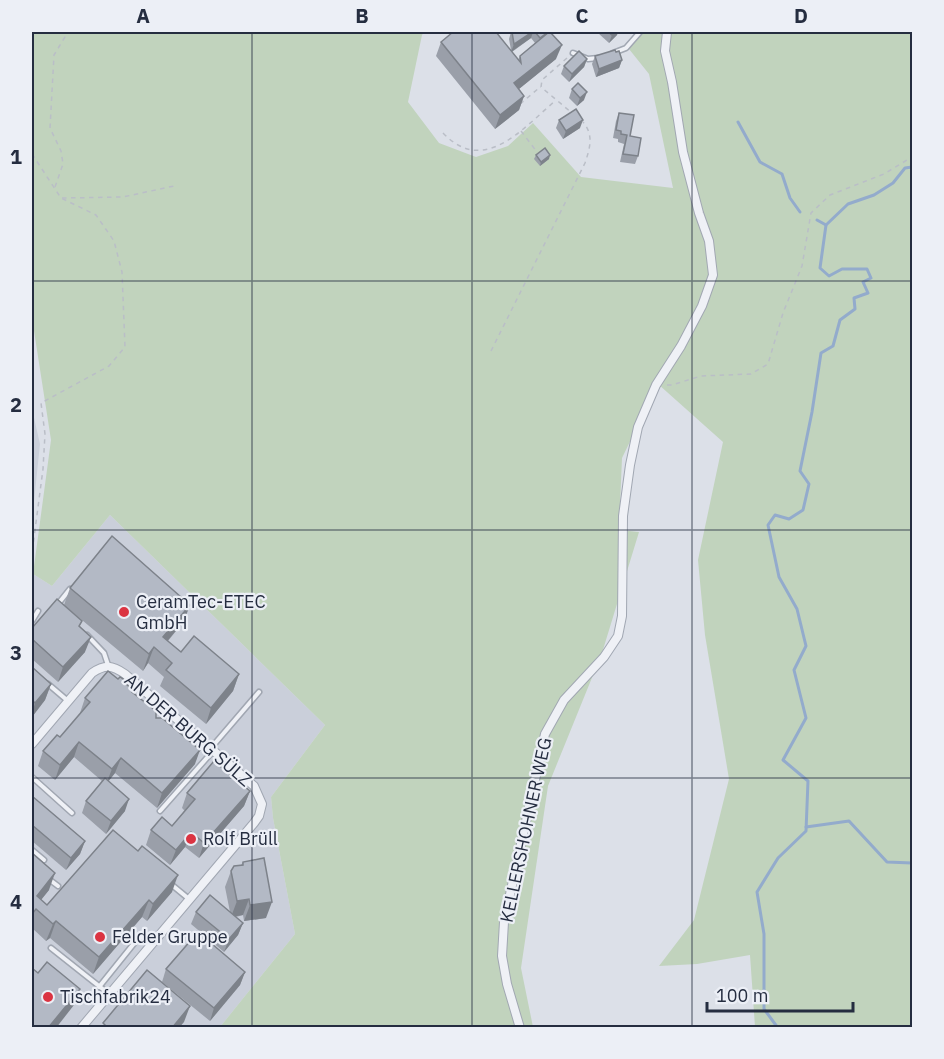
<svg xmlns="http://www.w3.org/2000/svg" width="944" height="1059" viewBox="0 0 944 1059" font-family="'IBM Plex Sans',sans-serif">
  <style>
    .built { fill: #cacfda }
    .green { fill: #c1d3bd }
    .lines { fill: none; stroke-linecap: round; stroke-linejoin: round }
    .stream { stroke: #93abcc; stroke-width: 3 }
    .lane-casing { stroke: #a1a7b2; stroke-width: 7 }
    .street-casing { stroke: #a1a7b2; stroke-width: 10 }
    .path { stroke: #babec7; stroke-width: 1.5; stroke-dasharray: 4.5 4.5; stroke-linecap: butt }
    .lane { stroke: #eff1f6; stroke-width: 4 }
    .street { stroke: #eff1f6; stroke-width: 8 }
    .wall { fill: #9a9fa9; fill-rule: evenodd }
    .shaded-wall { fill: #7d828a }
    .building { fill: #b3b9c5; stroke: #7d828a; stroke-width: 1.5 }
    .grid { fill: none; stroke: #252d40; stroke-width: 1.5; stroke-opacity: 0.55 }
    .poi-dot { fill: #db3442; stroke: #eceff6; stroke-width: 2 }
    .labels { text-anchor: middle; stroke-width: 4.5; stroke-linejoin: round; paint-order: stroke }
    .poi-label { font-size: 18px; fill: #252d40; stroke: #eceff6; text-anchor: start }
    .street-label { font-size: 18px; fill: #252d40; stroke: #eceff6 }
    .neatline { fill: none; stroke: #252d40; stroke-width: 2 }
    .grid-label { font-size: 20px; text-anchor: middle; font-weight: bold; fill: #252d40 }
  </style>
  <rect width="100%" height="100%" fill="#dce0e8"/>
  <g class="built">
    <path d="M 32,409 L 40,444 L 32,521 Z"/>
    <path d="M 110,515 L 325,725 L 271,797 L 273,818 L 295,934 L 220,1027 L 32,1027 L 32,744 L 37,737 L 32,732 L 32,575 L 33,574 L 52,586 Z"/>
  </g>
  <path class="green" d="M 32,32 L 424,32 L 422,35 L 408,102 L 439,143 L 476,157 L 508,146 L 533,123 L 581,177 L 673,188 L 649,74 L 629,49 L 644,32 L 912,32 L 912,1027 L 755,1027 L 750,955 L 697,964 L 659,966 L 694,920 L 729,779 L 705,635 L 698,560 L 723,442 L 658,384 L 622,458 L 619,530 L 639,532 L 602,653 L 548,786 L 521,968 L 533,1027 L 220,1027 L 295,934 L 273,818 L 271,797 L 325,725 L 110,515 L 52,586 L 33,574 L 51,440 L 32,318 Z"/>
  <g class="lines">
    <g class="stream">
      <path d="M 738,122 L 760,162 L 782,174 L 790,198 L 800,212"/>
      <path d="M 817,220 L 826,225"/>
      <path d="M 806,827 L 849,821 L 887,862 L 912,863"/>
      <path d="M 778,1028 L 764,1009 L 764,934 L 757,892 L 778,858 L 806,831 L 808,781 L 783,760 L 806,718 L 794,670 L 806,646 L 797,609 L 779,577 L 768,525 L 775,515 L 789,519 L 803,510 L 809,484 L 800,471 L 812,412 L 821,353 L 833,346 L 840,320 L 855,309 L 854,298 L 868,293 L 863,282 L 871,278 L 867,269 L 842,269 L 829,276 L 820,268 L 826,225 L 848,204 L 874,195 L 893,183 L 905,168 L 912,167"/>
    </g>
    <defs>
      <g id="lane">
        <path d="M 573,53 L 588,59 L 598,58"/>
        <path d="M 613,53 L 626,48 L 640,32"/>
        <path d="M 58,604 L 70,589"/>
        <path d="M 32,621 L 38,611"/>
        <path d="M 87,635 L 104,653 L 108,665"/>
        <path d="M 48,684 L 68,701"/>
        <path d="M 211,748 L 259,692"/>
        <path d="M 32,777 L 72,813"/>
        <path d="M 160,811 L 213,751"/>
        <path d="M 32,850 L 44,860"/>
        <path d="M 50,880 L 58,886"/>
        <path d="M 172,885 L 189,899"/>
        <path d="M 51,948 L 109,994"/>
        <path d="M 99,987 L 140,936 L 151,944"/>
      </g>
      <g id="street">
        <path d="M 32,744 L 92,673 C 105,664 112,665 125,674 L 254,786 L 262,804 L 259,816 L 254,823 L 81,1028"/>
        <path d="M 520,1028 L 507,984 L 502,956 L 504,922 L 545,734 L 564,700 L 604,657 L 618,636 L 622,616 L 623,516 L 630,465 L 638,427 L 656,385 L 681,346 L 702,306 L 713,275 L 709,241 L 699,213 L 683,152 L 672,82 L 665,51 L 667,32"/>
      </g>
    </defs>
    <use href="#lane" class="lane-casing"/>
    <use href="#street" class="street-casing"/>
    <g class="path">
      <path d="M 567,58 L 542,80 L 541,87 L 572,113"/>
      <path d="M 520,104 L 539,88"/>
      <path d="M 521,131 L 537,152"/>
      <path d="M 443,133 C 484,176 522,129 555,101"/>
      <path d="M 32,154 L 61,198 L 96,215 L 114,241 L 122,272 L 125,347 L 109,366 L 41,403 L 45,434 L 43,469 L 32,553"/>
      <path d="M 55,187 L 63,164 L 61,151 L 50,128 L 54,55 L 68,32"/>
      <path d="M 62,198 L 123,197 L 174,186"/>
      <path d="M 491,351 L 585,163 C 590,148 594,135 583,122"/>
      <path d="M 667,385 L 672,385 L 701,376 L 751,374 L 768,364 L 783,313 L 802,266 L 811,213 L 830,195 L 884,174 L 912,157"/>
    </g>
    <use href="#lane" class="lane"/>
    <use href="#street" class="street"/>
  </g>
  <g class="wall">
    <path d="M 511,32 L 552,32 L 552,33 L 556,59 L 519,89 L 524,96 L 519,110 L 495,129 L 436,56 L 441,42 L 511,50 L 509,39 ZM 531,38 L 535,43 L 520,56 L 518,60 L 512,52 Z"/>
    <path d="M 599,32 L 618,32 L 617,35 L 609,43 L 598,33 Z"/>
    <path d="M 616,52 L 622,60 L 619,68 L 596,77 L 592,64 L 595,56 Z"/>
    <path d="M 587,59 L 584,67 L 569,82 L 561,74 L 564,66 Z"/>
    <path d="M 572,89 L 584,100 L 577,106 L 569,98 Z"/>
    <path d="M 619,113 L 630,136 L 638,156 L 635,164 L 620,162 L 624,144 L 618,142 L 618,139 L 613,138 L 616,121 Z"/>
    <path d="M 559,120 L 580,128 L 563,139 L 556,128 Z"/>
    <path d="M 536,155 L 549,159 L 540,166 L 534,159 Z"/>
    <path d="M 70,588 L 184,621 L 168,641 L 181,652 L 239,674 L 233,691 L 206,724 L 160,686 L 164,677 L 148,663 L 143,671 L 64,605 Z"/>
    <path d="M 80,627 L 85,652 L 58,682 L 32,659 L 32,628 Z"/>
    <path d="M 32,667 L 51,684 L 45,700 L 32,717 Z"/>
    <path d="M 118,679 L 125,684 L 156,718 L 195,764 L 157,808 L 115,773 L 108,782 L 125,811 L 106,834 L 82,813 L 86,801 L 102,781 L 74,757 L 55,780 L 38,766 L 43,751 L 60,737 L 81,714 L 80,713 L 85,698 Z"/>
    <path d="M 250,791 L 244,806 L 199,858 L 185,847 L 170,865 L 146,845 L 151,830 L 172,826 L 185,811 L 182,808 L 187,793 Z"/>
    <path d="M 32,796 L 85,841 L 80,854 L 66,870 L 32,841 Z"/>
    <path d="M 32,853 L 49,890 L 41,900 L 47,905 L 172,892 L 147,921 L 142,917 L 93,974 L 50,938 L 46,941 L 32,928 Z"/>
    <path d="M 243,862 L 266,918 L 244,921 L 243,915 L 236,917 L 243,923 L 238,935 L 224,952 L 191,924 L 196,912 L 230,912 L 225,887 L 231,871 L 241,865 Z"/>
    <path d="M 166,969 L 245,972 L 240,985 L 210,1021 L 162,982 Z"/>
  </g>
  <g class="shaded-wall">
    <path d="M 532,32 L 533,32 L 531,38 L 511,52 L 514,44 Z"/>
    <path d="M 615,32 L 618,32 L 617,35 L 609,43 L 612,35 Z"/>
    <path d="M 562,45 L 556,59 L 509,97 L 514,83 Z"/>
    <path d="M 587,59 L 584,67 L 569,82 L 572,74 Z"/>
    <path d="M 622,60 L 619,68 L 596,77 L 599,69 Z"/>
    <path d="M 587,92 L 584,100 L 577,106 L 580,98 Z"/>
    <path d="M 524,96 L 519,110 L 495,129 L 500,115 Z"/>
    <path d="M 583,120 L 580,128 L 563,139 L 566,131 Z"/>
    <path d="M 550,155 L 549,159 L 540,166 L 541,162 Z"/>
    <path d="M 190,605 L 184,621 L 159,651 L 163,637 Z"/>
    <path d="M 91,637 L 85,652 L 58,682 L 63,667 Z"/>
    <path d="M 154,647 L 148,663 L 143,671 L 149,654 Z"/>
    <path d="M 239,674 L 233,691 L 206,724 L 211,708 Z"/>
    <path d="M 51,684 L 45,700 L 32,717 L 32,713 L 35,703 Z"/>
    <path d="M 79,742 L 74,757 L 55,780 L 60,765 Z"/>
    <path d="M 200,750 L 195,764 L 157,808 L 162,793 Z"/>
    <path d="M 121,758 L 115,773 L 106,784 L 112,769 Z"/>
    <path d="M 250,791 L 244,806 L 199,858 L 204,843 Z"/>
    <path d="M 129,799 L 125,811 L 106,834 L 111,821 Z"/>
    <path d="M 191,832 L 185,847 L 170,865 L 176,850 Z"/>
    <path d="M 85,841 L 80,854 L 66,870 L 71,858 Z"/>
    <path d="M 55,873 L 49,890 L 32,911 L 37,896 Z"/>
    <path d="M 178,875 L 172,892 L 147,921 L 153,904 Z"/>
    <path d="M 249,899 L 243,915 L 231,917 L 237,901 Z"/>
    <path d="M 149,900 L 142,917 L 93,974 L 99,957 Z"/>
    <path d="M 272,902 L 266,918 L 244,921 L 250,905 Z"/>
    <path d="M 56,921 L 50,938 L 46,941 L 53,924 Z"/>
    <path d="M 243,923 L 238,935 L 224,952 L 229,939 Z"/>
    <path d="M 245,972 L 240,985 L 210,1021 L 214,1008 Z"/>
    <path d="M 80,989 L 74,1005 L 56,1028 L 48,1028 Z"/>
    <path d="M 190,1006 L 184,1022 L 179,1028 L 172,1028 Z"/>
  </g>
  <g class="building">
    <path d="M 453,32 L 496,32 L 521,63 L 520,56 L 549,32 L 550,32 L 562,45 L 514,83 L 524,96 L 500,115 L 441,42 Z"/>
    <path d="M 512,32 L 532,32 L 514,44 Z"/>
    <path d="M 535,32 L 548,32 L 540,38 Z"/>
    <path d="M 608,32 L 615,32 L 612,35 Z"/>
    <path d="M 615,50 L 616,52 L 619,51 L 622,60 L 599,69 L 595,56 Z"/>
    <path d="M 579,51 L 587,59 L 572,74 L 564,66 Z"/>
    <path d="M 578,83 L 587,92 L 580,98 L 572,89 Z"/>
    <path d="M 576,109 L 583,120 L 566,131 L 559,120 Z"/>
    <path d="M 619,113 L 634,115 L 630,136 L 641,138 L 638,156 L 623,154 L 627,135 L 621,134 L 621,131 L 616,130 Z"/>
    <path d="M 545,148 L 550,155 L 541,162 L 536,155 Z"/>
    <path d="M 112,536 L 190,605 L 163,637 L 181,652 L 194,636 L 239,674 L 211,708 L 166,670 L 172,663 L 154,647 L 149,654 L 70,588 Z"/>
    <path d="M 57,599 L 82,621 L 79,626 L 91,637 L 63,667 L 32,639 L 32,628 Z"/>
    <path d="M 32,667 L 51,684 L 35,703 L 32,700 Z"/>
    <path d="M 108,671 L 118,679 L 120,677 L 126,681 L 125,683 L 133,690 L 132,692 L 156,711 L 156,718 L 162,718 L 200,750 L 162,793 L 121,758 L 112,769 L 79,742 L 60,765 L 43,751 L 57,735 L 60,737 L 90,702 L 85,698 Z"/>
    <path d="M 214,761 L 250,791 L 204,843 L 191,832 L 176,850 L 151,830 L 162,817 L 172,826 L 195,799 L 187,793 Z"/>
    <path d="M 105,778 L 129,799 L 111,821 L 86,801 Z"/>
    <path d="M 32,796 L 85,841 L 71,858 L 32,825 Z"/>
    <path d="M 113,830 L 138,851 L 142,846 L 178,875 L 153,904 L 149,900 L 99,957 L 56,921 L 53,924 L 36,909 L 32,914 L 32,853 L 55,873 L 37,896 L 47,905 Z"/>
    <path d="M 264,858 L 272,902 L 250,905 L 249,899 L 237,901 L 231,871 L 234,866 L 243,865 L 243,862 Z"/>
    <path d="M 210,895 L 243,923 L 229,939 L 196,912 Z"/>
    <path d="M 198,932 L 245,972 L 214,1008 L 166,969 Z"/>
    <path d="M 47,962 L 80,989 L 48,1028 L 32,1028 L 32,968 L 38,973 Z"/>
    <path d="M 147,970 L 190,1006 L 172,1028 L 108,1028 L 103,1023 Z"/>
  </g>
  <path class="grid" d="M 252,32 L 252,1028M 472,32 L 472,1028M 692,32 L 692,1028M 32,281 L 912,281M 32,530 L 912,530M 32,778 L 912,778"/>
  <g class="poi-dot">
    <circle cx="124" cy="612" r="6"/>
    <circle cx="191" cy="839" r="6"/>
    <circle cx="100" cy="937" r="6"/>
    <circle cx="48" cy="997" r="6"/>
  </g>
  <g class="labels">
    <g class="poi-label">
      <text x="136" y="608">CeramTec-ETEC<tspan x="136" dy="21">GmbH</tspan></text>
      <text x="203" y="845">Rolf Brüll</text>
      <text x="112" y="943">Felder Gruppe</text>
      <text x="60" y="1003">Tischfabrik24</text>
    </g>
    <g class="street-label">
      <text transform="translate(188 730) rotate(41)" y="6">AN DER BURG SÜLZ</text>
      <text transform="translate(526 830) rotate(-78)" y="6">KELLERSHOHNER WEG</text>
    </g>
  </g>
  <rect width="944" height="1059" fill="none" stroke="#eceff6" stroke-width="66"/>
  <path d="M707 1002v9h146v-9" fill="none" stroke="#252d40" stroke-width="3"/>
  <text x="716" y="1002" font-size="18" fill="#252d40" stroke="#eceff6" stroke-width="4.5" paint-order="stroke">100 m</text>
  <rect x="33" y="33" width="878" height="993" class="neatline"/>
  <g class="grid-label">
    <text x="143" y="23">A</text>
    <text x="362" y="23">B</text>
    <text x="582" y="23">C</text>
    <text x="801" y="23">D</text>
    <text x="16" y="164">1</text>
    <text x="16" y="412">2</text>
    <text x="16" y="660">3</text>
    <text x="16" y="909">4</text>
  </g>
</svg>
